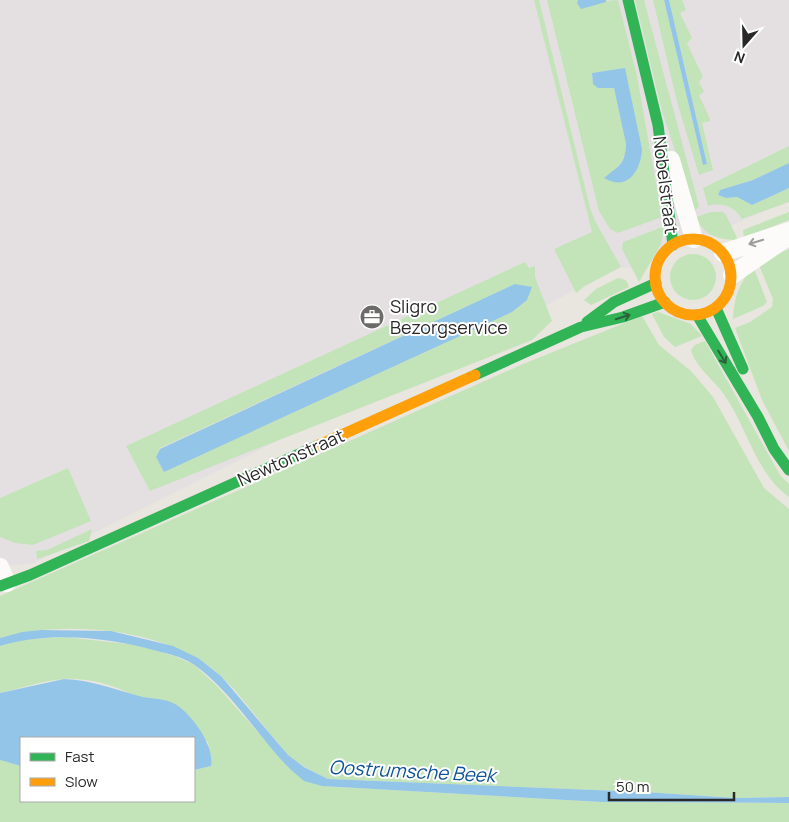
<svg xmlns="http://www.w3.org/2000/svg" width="789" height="822" viewBox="0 0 789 822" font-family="Manrope,sans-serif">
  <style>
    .industrial { fill: #e4e0e2 }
    .green { fill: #c3e4b8; fill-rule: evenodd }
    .water { fill: #93c5e9 }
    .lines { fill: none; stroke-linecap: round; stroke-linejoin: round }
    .street { stroke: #fcfbfa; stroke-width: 18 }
    .fast { stroke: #30b455; stroke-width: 11 }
    .slow { stroke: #ff9f0a; stroke-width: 11 }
    .oneway { stroke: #9d9c9c }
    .oneway2 { stroke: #2c613b }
    .labels { text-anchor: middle; stroke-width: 4; stroke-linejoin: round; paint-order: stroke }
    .street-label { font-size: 18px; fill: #292929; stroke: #fff }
    .poi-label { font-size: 18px; fill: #292929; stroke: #fff; text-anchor: start }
    .water-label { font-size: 19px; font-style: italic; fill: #0e5399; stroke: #fff }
  </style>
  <rect width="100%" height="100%" fill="#e8e6df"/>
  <path class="industrial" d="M 0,0 L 789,0 L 789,200 L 636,268 L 618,267 L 517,321 L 32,564 L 0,566 Z"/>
  <g class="green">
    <path d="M 534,0 L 539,0 L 590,208 L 595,221 L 621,267 L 585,286 L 576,293 L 554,249 L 592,232 Z"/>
    <path d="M 547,0 L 578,0 L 577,3 L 618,0 L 637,76 L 662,217 L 618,233 L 610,229 L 599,211 ZM 625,69 L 635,173 L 609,174 L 617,171 L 625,154 L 626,144 L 614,88 L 598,87 L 593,84 L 592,73 Z"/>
    <path d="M 635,0 L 644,0 L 699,206 L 695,211 L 662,111 Z"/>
    <path d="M 653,0 L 664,0 L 703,165 L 707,164 L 669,0 L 682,0 L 686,10 L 680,13 L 692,38 L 687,43 L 703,77 L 699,82 L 704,92 L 699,95 L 710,119 L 710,121 L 702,123 L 713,170 L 699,175 L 677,102 Z"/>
    <path d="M 789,146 L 789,163 L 753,180 L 720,190 L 718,195 L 726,198 L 737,197 L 752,205 L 789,188 L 789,202 L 742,219 C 734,206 723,202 708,206 L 703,188 Z"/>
    <path d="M 711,212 L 723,212 L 726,215 L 738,240 C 719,240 704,236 696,217 Z"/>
    <path d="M 789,212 L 789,220 L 744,238 L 743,230 Z"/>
    <path d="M 665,226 L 661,244 L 639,282 L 622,249 L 623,242 Z"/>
    <path d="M 789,249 L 789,451 L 762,400 L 735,328 L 750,322 L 772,307 L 773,299 L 758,263 Z"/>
    <circle cx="693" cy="277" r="23"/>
    <path d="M 525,262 L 529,268 L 535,266 L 535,277 L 552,321 L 532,340 L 150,491 L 126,446 ZM 515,284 L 164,472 L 156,457 L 160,448 Z"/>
    <path d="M 753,266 L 767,302 L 763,306 L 733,319 C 734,297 739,284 753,266 Z"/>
    <path d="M 618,278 L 626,280 L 629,287 L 591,305 L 584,300 L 596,289 Z"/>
    <path d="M 658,312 L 691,324 L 702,336 L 675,347 L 664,337 L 652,314 Z"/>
    <path d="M 642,316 L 659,345 L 691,371 L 713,397 L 764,488 L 789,509 L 789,797 L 736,798 L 644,792 L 328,779 C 315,772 301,766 289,756 C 283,750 278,742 272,736 C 255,716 239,693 220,675 C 168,628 66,619 0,638 L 0,596 L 523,364 Z"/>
    <path d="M 705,341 L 780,475 L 789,484 L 789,497 C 755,473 747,426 723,393 C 713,379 696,368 691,350 L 695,345 Z"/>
    <path d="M 68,468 L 91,521 L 33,545 L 15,543 L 0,537 L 0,498 Z"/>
    <path d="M 92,529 L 89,541 L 37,559 L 36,551 L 47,550 Z"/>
    <path d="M 65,637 L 137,645 L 174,656 L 193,664 L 217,686 L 290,769 L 322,786 L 602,802 L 789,803 L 789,822 L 0,822 L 0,760 L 21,766 L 21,801 L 194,801 L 194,770 L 211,766 L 208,742 C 165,713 119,676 63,679 C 42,681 21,688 0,693 L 0,646 L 17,640 Z"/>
  </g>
  <g class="water">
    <path d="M 578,0 L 606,0 L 606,2 L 581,9 L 577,3 Z"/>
    <path d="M 664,0 L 669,0 L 707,164 L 703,165 Z"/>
    <path d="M 625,68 L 642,149 C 641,170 628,192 604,178 C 618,166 625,166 626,144 L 614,88 L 598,88 L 593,84 L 592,73 Z"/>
    <path d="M 789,163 L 789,188 L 752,205 L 737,197 L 726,198 L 718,195 L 720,190 L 753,180 Z"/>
    <path d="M 515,284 L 532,287 L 527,300 L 512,312 L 164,472 L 156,457 L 160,449 Z"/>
    <path d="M 41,630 L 111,631 L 173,646 L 198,658 L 221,676 L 288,755 L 304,767 L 328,779 L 644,792 L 736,798 L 789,797 L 789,803 L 602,802 L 322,786 L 304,781 L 290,769 C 259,738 229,688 193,664 C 182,657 169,654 157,651 C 107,637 50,631 0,646 L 0,638 L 22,632 Z"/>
    <path d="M 64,679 C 91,680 113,689 139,696 C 149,699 164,698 173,703 C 191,712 215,746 211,766 L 194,770 L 194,738 L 21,738 L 21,766 L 0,760 L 0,693 Z"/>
  </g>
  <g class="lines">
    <g class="street">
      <path d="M 671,160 L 694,239"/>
      <path d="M 723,253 L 789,231"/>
      <path d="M 732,275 L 789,236"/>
      <path d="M 0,567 L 7,583"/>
    </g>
    <g class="fast">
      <path d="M 628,0 L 658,125 L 673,245"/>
      <path d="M 716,308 L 743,369"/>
      <path d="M 697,315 L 758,417 L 774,449 L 789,470"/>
      <path d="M 587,322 L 614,302 L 656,283"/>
      <path d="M 475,375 L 581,327 L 623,317 L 665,302"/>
      <path d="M 0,586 L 30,575 L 319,445"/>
    </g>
    <g class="slow">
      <circle cx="693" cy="277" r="38"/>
      <path d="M 319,445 L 475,375"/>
    </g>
  </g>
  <defs><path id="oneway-shaft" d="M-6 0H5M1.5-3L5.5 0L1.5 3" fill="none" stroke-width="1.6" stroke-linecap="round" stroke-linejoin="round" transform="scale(1.25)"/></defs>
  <use class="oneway" href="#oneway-shaft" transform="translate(756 242) rotate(163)"/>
  <g class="oneway2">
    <use href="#oneway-shaft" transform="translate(623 317) rotate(-18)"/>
    <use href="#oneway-shaft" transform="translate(722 357) rotate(59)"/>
  </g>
  <defs>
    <symbol id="office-disc" viewBox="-11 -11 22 22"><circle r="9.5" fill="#6c6b69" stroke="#fff"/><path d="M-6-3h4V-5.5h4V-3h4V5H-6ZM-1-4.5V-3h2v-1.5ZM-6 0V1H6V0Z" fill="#fff"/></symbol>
  </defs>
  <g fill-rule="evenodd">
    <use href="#office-disc" x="358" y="303" width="28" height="28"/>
  </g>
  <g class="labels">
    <g class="street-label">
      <text transform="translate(665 185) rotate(83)" y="6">Nobelstraat</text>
      <text transform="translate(291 458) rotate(-24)" y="6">Newtonstraat</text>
    </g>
    <g class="poi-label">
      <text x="390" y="313">Sligro<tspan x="390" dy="21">Bezorgservice</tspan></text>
    </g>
    <g class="water-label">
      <text transform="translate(412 771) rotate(3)" y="7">Oostrumsche Beek</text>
    </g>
  </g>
  <rect x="20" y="737" width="175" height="65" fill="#ffffff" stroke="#a9a9a9"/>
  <rect x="30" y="753" width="25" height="8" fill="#30b455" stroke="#a9a9a9"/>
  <text x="65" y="762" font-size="15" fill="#292929">Fast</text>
  <rect x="30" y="778" width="25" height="8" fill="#ff9f0a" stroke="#a9a9a9"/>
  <text x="65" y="787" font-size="15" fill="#292929">Slow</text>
  <g transform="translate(744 45) rotate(200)" stroke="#ffffff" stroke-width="4" paint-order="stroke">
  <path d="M0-4L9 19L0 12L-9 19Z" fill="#292929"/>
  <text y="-8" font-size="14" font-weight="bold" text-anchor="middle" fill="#292929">N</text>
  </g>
  <path d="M609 792v8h125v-8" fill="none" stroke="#292929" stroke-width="2.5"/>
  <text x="616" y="792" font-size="15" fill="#292929" stroke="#ffffff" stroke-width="4" paint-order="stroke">50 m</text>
</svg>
